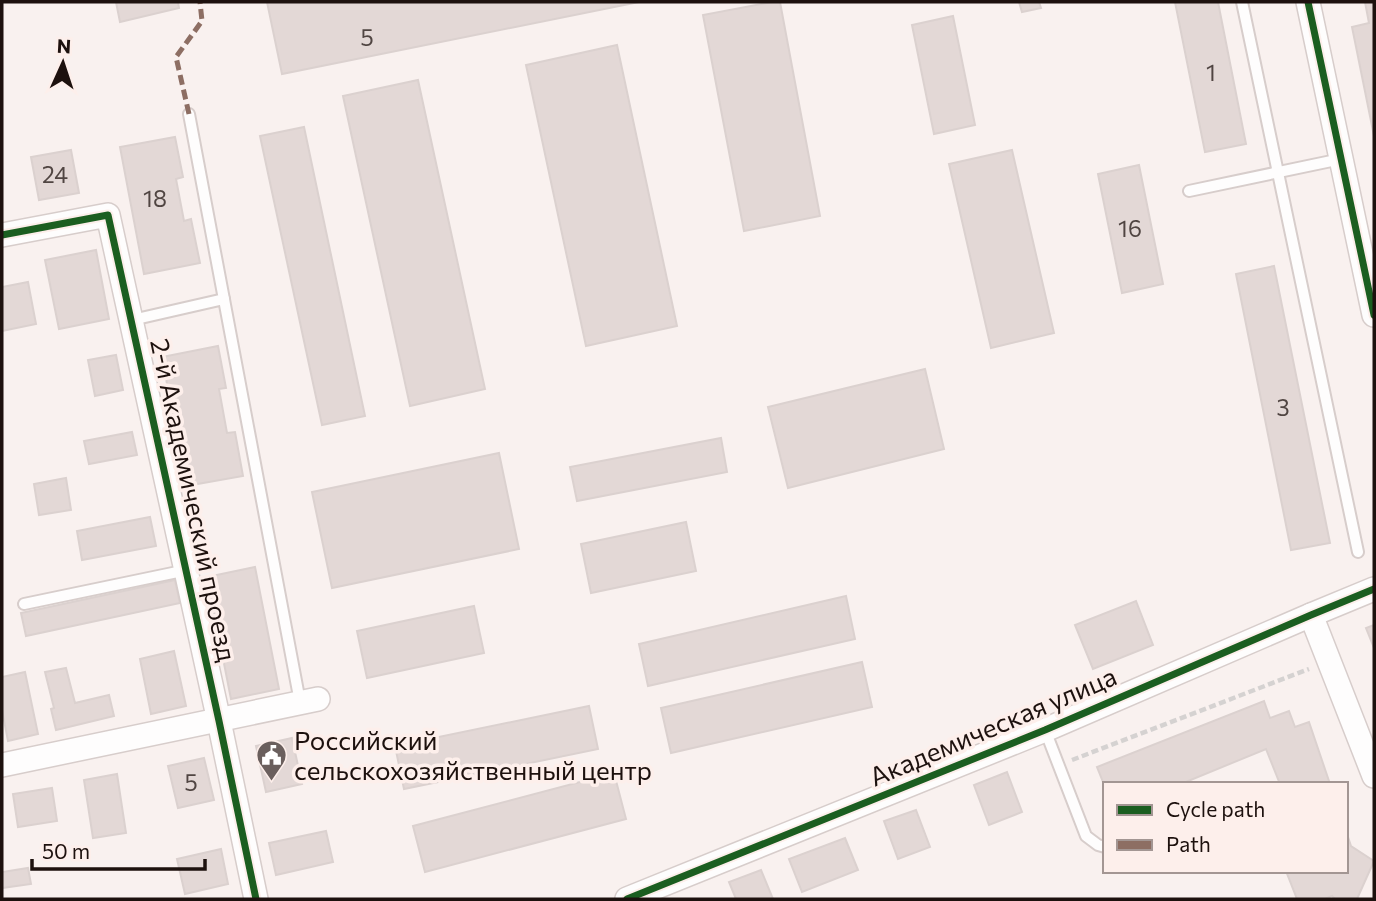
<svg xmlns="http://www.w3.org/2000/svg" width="1376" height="901" viewBox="0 0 1376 901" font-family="Commissioner,sans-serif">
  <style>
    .building { fill: #e3d8d6; stroke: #dbd1cf; stroke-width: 2 }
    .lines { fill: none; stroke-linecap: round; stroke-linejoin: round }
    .lane-casing { stroke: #d7cdcb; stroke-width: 14 }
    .street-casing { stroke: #d7cdcb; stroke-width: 26 }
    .path { stroke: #d5d2d1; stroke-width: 4.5; stroke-dasharray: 7 3.5; stroke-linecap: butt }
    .lane { stroke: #fefdfd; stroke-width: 10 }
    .street { stroke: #fefdfd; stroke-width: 23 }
    .quiet { stroke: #8d6e63; stroke-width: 5; stroke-dasharray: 10 5; stroke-linecap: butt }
    .cycleway-casing { stroke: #fdefeb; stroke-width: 11 }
    .cycleway { stroke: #1b5e20; stroke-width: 7 }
    .labels { text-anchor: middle; stroke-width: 7; stroke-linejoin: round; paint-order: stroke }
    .number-label { font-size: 23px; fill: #504542 }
    .street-label { font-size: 26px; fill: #1d110e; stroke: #fdefeb }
    .poi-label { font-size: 26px; fill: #1d110e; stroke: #fdefeb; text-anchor: start }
  </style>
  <rect width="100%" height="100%" fill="#f9f1ef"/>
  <g class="building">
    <path d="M 116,2 L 178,2 L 179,8 L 120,22 Z"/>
    <path d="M 267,2 L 639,2 L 282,74 Z"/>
    <path d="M 772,2 L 780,2 L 820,216 L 744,231 L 703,15 Z"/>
    <path d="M 1019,2 L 1039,2 L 1041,8 L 1022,12 Z"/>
    <path d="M 1175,2 L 1218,2 L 1246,144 L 1205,152 Z"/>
    <path d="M 1365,2 L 1374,2 L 1374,136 L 1352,27 L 1369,23 Z"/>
    <path d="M 953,16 L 975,125 L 934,134 L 912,25 Z"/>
    <path d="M 617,45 L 677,326 L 586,346 L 526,65 Z"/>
    <path d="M 418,80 L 485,389 L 410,406 L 343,96 Z"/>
    <path d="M 304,127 L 365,416 L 322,425 L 260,136 Z"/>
    <path d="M 175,137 L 183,177 L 176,179 L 184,221 L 191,219 L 200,263 L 144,274 L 120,147 Z"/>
    <path d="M 71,150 L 79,193 L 39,200 L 31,157 Z"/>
    <path d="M 1012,150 L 1054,333 L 991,348 L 949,164 Z"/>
    <path d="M 1139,165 L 1163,284 L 1122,293 L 1098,174 Z"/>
    <path d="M 96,250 L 109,319 L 59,329 L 45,260 Z"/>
    <path d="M 1274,266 L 1330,543 L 1291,550 L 1236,274 Z"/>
    <path d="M 28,282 L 36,324 L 2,331 L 2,287 Z"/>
    <path d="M 218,346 L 226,388 L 219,389 L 227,433 L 235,432 L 243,476 L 186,486 L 162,357 Z"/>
    <path d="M 116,355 L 123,390 L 95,396 L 88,360 Z"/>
    <path d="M 925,369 L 944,449 L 788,488 L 768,407 Z"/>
    <path d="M 132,432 L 137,455 L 89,464 L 84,441 Z"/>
    <path d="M 721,438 L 727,472 L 577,501 L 570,467 Z"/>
    <path d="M 499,453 L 519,549 L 332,588 L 312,492 Z"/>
    <path d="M 66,478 L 71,510 L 39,515 L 34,484 Z"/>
    <path d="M 150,517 L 156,546 L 82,560 L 77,531 Z"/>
    <path d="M 686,522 L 696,571 L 591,593 L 581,544 Z"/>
    <path d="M 255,567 L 279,689 L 231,699 L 207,577 Z"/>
    <path d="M 175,580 L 180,603 L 26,636 L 21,613 Z"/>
    <path d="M 846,596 L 855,639 L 648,686 L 639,644 Z"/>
    <path d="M 1136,601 L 1153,645 L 1093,669 L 1075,625 Z"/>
    <path d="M 474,606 L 484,653 L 367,678 L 357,631 Z"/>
    <path d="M 1374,625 L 1374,648 L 1366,628 Z"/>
    <path d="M 174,651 L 186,706 L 151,714 L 140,659 Z"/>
    <path d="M 862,662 L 872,707 L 671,753 L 661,708 Z"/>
    <path d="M 66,668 L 75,703 L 109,695 L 114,716 L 56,730 L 51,709 L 54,708 L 45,672 Z"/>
    <path d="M 25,672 L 38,734 L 8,741 L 2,710 L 2,677 Z"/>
    <path d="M 1264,701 L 1270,718 L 1289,711 L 1295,727 L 1309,722 L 1330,784 L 1280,784 L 1266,749 L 1181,784 L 1105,784 L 1105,787 L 1097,767 Z"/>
    <path d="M 589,706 L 598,749 L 404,789 L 395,746 Z"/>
    <path d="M 292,738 L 302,784 L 266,792 L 256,746 Z"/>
    <path d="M 204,758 L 214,800 L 178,808 L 168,766 Z"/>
    <path d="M 1007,772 L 1022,812 L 989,825 L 974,785 Z"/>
    <path d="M 614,773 L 626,819 L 425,872 L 413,826 Z"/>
    <path d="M 117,774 L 126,833 L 93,838 L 84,780 Z"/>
    <path d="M 52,788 L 57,821 L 18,827 L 13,794 Z"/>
    <path d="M 916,810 L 930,847 L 898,859 L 884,821 Z"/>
    <path d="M 326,831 L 333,862 L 276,875 L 269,843 Z"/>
    <path d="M 1346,831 L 1351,846 L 1374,861 L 1357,899 L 1335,899 L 1332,896 L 1325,899 L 1297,899 L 1286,871 L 1346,871 Z"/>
    <path d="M 845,838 L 858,870 L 802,892 L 789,859 Z"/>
    <path d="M 221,849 L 228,884 L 185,894 L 177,859 Z"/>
    <path d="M 28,868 L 31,884 L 2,888 L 2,872 Z"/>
    <path d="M 761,870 L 773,899 L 736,899 L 729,882 Z"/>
  </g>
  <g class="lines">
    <defs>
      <g id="lane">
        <path d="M 1242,2 L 1358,552"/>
        <path d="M 189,114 L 300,702"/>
        <path d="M 1189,191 L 1341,159"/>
        <path d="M 132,320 L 224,299"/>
        <path d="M 24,604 L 187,570"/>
        <path d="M 1045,730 L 1086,836 L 1098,845 L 1105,847"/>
      </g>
      <g id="street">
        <path d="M 1308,2 L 1374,315"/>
        <path d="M 2,235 L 108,215 L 219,721 L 256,899"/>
        <path d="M 1311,615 L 1374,776"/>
        <path d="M 2,765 L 318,699"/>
        <path d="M 627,899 L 1045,730 L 1311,615 L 1374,589"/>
      </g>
    </defs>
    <use href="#lane" class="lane-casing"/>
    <use href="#street" class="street-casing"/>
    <path class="path" d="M 1072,760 L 1309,669"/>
    <use href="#lane" class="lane"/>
    <use href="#street" class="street"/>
    <path class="quiet" d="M 189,114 L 176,57 L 202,21 L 200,2"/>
    <defs>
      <g id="cycleway">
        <path d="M 1308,2 L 1374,315"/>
        <path d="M 2,235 L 108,215 L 219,721 L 256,899"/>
        <path d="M 627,899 L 1045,730 L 1311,615 L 1374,589"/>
      </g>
    </defs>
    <use href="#cycleway" class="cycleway-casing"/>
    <use href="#cycleway" class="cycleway"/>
  </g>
  <defs>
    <symbol id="civic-pin" viewBox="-11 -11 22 30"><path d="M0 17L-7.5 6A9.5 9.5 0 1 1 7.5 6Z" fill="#6a5f5d" stroke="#fdefeb"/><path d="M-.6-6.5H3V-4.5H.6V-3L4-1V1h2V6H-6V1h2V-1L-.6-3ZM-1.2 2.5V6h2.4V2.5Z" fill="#fff"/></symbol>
  </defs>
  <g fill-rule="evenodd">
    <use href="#civic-pin" x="254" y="738" width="35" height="47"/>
  </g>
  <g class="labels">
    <g class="number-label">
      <text x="367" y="46">5</text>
      <text x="1211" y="81">1</text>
      <text x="55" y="183">24</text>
      <text x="155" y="207">18</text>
      <text x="1130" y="237">16</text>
      <text x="1283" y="416">3</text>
      <text x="191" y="791">5</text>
    </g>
    <g class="street-label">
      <text transform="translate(193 500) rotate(78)" y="9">2-й Академический проезд</text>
      <text transform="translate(993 727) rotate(-23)" y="9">Академическая улица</text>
    </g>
    <g class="poi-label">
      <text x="294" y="750">Российский<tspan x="294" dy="30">сельскохозяйственный центр</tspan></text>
    </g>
  </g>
  <rect width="1376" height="901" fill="none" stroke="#1d110e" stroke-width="7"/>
  <rect x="1103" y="782" width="245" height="91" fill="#fdefeb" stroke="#a39693" stroke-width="2"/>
  <rect x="1117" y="805" width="35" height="10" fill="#1b5e20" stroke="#a39693" stroke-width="2"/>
  <text x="1166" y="817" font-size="21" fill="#1d110e">Cycle path</text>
  <rect x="1117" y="840" width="35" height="10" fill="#8d6e63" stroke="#a39693" stroke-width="2"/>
  <text x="1166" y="852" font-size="21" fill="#1d110e">Path</text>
  <g transform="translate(63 63) rotate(3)" stroke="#fdefeb" stroke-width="5" paint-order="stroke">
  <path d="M0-5L12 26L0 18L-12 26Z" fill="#1d110e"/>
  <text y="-10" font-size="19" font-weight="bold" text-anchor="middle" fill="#1d110e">N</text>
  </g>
  <path d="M32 859v10h173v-10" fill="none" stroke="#1d110e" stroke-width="3.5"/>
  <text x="42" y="859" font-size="21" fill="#1d110e" stroke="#fdefeb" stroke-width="5" paint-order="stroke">50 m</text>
</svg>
